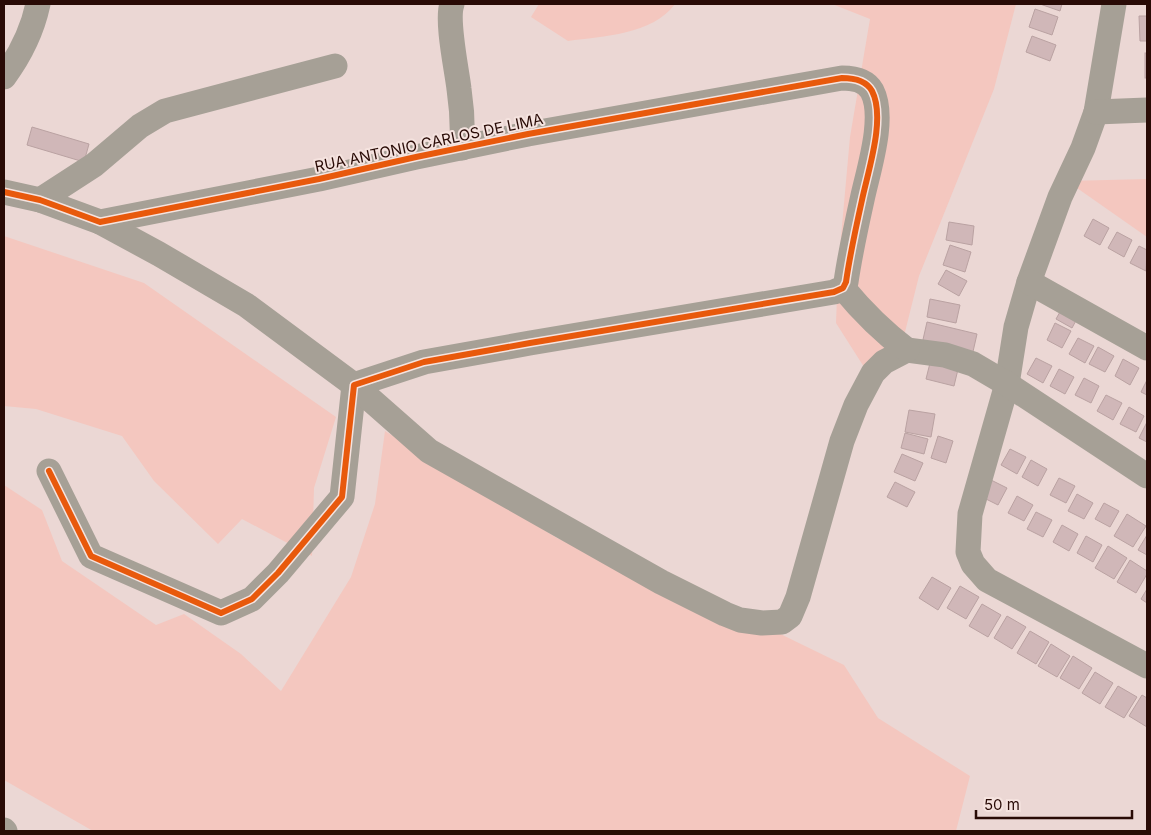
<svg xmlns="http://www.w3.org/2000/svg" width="1151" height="835" viewBox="0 0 1151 835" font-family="Inter,sans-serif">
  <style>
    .green { fill: #f4c7bf }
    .building { fill: #d0b7b8; stroke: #baa2a2 }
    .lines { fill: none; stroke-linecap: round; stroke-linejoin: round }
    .street { stroke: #a6a096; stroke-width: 25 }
    .cycleway-casing { stroke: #f5e3df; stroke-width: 9 }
    .cycleway { stroke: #e8590c; stroke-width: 6 }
    .labels { text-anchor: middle; stroke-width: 4; stroke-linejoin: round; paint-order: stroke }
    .street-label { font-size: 15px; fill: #290b06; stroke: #f5e3df }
  </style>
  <rect width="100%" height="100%" fill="#ebd7d4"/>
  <g class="green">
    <path d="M 539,4 L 675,4 C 652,35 603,36 568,41 L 531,17 Z"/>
    <path d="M 832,4 L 1016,4 L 994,89 L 919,276 L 901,348 L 864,367 L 836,323 L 838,270 L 850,137 L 870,19 Z"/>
    <path d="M 1147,179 L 1147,237 L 1067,181 Z"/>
    <path d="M 4,236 L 144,283 L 336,417 L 314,488 L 312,556 L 242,519 L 218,544 L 154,481 L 122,436 L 36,409 L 4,406 Z"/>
    <path d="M 385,431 L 557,538 L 764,626 L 844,665 L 878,718 L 970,776 L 956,831 L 93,831 L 4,780 L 4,485 L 42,510 L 62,561 L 156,625 L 184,614 L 241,654 L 281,691 L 351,577 L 375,504 Z"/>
  </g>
  <g class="building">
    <path d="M 1040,4 L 1062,4 L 1060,11 Z"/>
    <path d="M 1035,9 L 1058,17 L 1052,35 L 1029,27 Z"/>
    <path d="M 1139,16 L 1147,16 L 1147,41 L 1140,41 Z"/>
    <path d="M 1032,36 L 1056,45 L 1050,61 L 1026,52 Z"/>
    <rect x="1145" y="53" width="2" height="25"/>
    <path d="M 32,127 L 89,144 L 84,162 L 27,145 Z"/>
    <path d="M 1093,219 L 1109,228 L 1100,245 L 1084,236 Z"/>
    <path d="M 949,222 L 974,226 L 972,245 L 946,240 Z"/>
    <path d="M 1117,232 L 1132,240 L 1124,257 L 1108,248 Z"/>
    <path d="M 950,245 L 971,252 L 965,272 L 943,265 Z"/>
    <path d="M 1139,246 L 1147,250 L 1146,271 L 1130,263 Z"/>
    <path d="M 946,270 L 967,281 L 959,296 L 938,284 Z"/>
    <path d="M 930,299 L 960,305 L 956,323 L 927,317 Z"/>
    <path d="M 1065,303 L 1081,311 L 1072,328 L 1056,319 Z"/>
    <path d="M 927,322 L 977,334 L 972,356 L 922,344 Z"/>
    <path d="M 1055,323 L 1071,331 L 1062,348 L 1047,340 Z"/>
    <path d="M 1078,338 L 1094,346 L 1085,363 L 1069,354 Z"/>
    <path d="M 1098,347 L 1114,356 L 1105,372 L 1089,364 Z"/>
    <path d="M 1036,358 L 1052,366 L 1043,383 L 1027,374 Z"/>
    <path d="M 931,359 L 959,365 L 954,386 L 926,379 Z"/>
    <path d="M 1123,359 L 1139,368 L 1130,385 L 1115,376 Z"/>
    <path d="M 1059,369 L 1074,377 L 1065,394 L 1050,386 Z"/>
    <path d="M 1084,378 L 1099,386 L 1091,403 L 1075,395 Z"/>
    <path d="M 1147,380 L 1147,395 L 1141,392 Z"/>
    <path d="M 1106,395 L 1122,403 L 1113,420 L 1097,411 Z"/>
    <path d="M 1129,407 L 1144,416 L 1136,432 L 1120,424 Z"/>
    <path d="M 909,410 L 935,414 L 931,437 L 905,432 Z"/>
    <path d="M 1147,422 L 1147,442 L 1139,438 Z"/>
    <path d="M 905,433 L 928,439 L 924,454 L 901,448 Z"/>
    <path d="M 938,436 L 953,441 L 946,463 L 931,458 Z"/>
    <path d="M 1010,449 L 1026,457 L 1017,474 L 1001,465 Z"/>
    <path d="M 902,454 L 923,463 L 915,481 L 894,472 Z"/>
    <path d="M 1031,460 L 1047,469 L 1038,486 L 1022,477 Z"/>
    <path d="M 1059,478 L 1075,486 L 1066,503 L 1050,495 Z"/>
    <path d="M 991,480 L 1007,488 L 998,505 L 982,497 Z"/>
    <path d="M 895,482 L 915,492 L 907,507 L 887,497 Z"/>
    <path d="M 1077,494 L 1093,503 L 1084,519 L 1068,511 Z"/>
    <path d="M 1017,496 L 1033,505 L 1024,521 L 1008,513 Z"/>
    <path d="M 1104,503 L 1119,511 L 1110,527 L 1095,519 Z"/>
    <path d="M 1036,512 L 1052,520 L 1043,537 L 1027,529 Z"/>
    <path d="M 1127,514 L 1146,526 L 1133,547 L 1114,536 Z"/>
    <path d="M 1062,525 L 1078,534 L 1069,551 L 1053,542 Z"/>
    <path d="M 1147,535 L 1147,555 L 1138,550 Z"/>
    <path d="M 1086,536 L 1102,545 L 1093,562 L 1077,553 Z"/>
    <path d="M 1108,546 L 1127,558 L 1114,579 L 1095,568 Z"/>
    <path d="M 1130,560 L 1147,571 L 1147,574 L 1136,593 L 1117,582 Z"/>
    <path d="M 932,577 L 951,588 L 938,610 L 919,598 Z"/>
    <path d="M 960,586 L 979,597 L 966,619 L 947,608 Z"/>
    <path d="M 1147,589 L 1147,603 L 1141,599 Z"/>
    <path d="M 982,604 L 1001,615 L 988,637 L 969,626 Z"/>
    <path d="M 1007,616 L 1026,627 L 1012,649 L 994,638 Z"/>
    <path d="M 1030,631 L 1049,642 L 1036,664 L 1017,653 Z"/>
    <path d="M 1051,644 L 1070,656 L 1057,677 L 1038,666 Z"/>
    <path d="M 1073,656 L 1092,668 L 1079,689 L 1060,678 Z"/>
    <path d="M 1095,672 L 1113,683 L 1100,704 L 1082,693 Z"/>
    <path d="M 1118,686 L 1137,697 L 1124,718 L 1105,707 Z"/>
    <path d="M 1142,695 L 1147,698 L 1147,727 L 1129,716 Z"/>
  </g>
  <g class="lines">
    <g class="street">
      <path d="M 452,4 C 446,20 457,71 459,89 C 462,109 463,128 462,148"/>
      <path d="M 1114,4 L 1096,112 L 1083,148 L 1060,197 L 1029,282 L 1016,327 L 1007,384 L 970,514 L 968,552 L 973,564 L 987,580 L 1147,666"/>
      <path d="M 4,77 C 21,54 32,32 38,4"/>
      <path d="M 1096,112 L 1147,110"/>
      <path d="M 4,192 L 40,200 L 100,222 L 319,179 L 416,157 L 528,134 L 842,78 C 854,78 866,80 872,91 C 886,118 868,171 862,200 C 856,227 850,254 846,282 L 843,288 L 834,292 L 530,343 L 424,362 L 354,385 L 342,497 L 278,573 L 252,599 L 221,613 L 91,556 L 49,471"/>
      <path d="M 40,200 L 94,165 L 140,126 L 165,111 L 335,66"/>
      <path d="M 100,222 L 159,254 L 246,305 L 354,385 L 429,451 L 661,582 L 725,614 L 740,620 L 762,623 L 782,622 L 790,616 L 798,597 L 842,441 L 856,405 L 873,373 L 884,362 L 907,350 L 945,355 L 973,364 L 1007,384 L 1147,476"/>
      <path d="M 1029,282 L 1147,348"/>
      <path d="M 843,288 C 862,311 883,332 907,350"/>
      <path d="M 4,830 L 5,831"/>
    </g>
    <defs>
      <path id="cycleway" d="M 4,192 L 40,200 L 100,222 L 319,179 L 416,157 L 528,134 L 842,78 C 854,78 866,80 872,91 C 886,118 868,171 862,200 C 856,227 850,254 846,282 L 843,288 L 834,292 L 530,343 L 424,362 L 354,385 L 342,497 L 278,573 L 252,599 L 221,613 L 91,556 L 49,471"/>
    </defs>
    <use href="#cycleway" class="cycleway-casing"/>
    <use href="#cycleway" class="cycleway"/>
  </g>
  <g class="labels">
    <g class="street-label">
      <text transform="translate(429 143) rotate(-12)" y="5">RUA ANTONIO CARLOS DE LIMA</text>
    </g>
  </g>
  <rect width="1151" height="835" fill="none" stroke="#290b06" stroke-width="10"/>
  <path d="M976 810v8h156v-8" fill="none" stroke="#290b06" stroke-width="2.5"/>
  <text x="984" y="810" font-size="15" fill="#290b06" stroke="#f5e3df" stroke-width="4" paint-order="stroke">50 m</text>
</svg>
